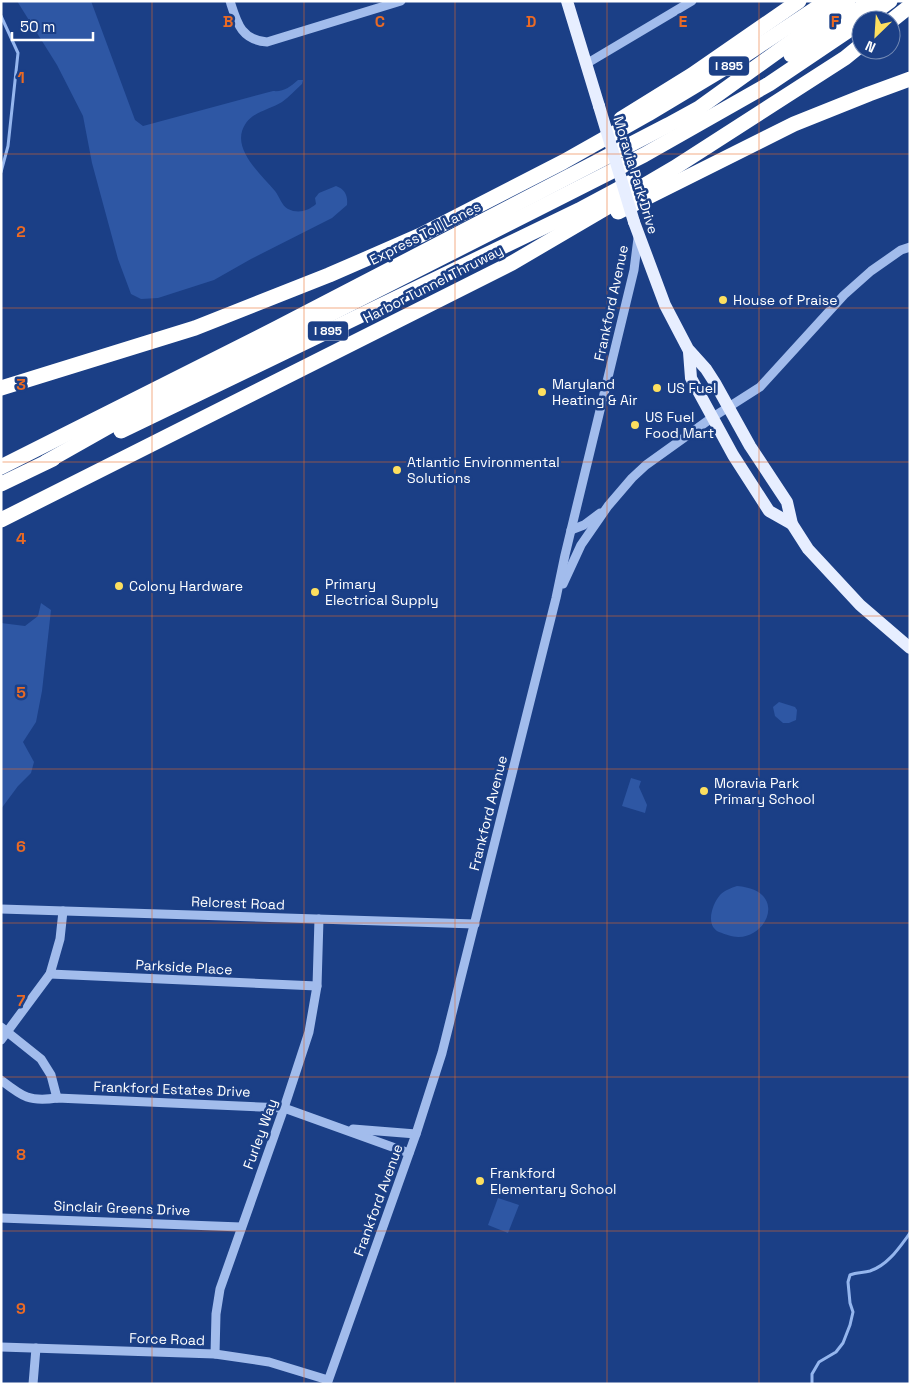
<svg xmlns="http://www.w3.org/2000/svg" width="911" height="1385" viewBox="0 0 911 1385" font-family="'Space Grotesk',sans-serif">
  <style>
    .green { fill: #2e57a4 }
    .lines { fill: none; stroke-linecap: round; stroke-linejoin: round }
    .stream { stroke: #95b6ee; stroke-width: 3 }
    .minor { stroke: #a2bcec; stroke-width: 9 }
    .major { stroke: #e7eeff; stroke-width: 12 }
    .highway { stroke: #fff; stroke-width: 15 }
    .major-bridge { stroke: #e7eeff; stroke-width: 12 }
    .grid { fill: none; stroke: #ea6a24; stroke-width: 1; stroke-opacity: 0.55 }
    .poi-dot { fill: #fddf5f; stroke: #1b3f86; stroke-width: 2 }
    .labels { text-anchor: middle; stroke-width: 5; stroke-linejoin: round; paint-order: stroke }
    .shield { fill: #1b3f86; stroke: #bbc5db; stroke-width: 1 }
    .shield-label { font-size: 12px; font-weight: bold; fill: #fff }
    .street-label { font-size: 14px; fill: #fff; stroke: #1b3f86 }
    .poi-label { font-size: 14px; fill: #fff; stroke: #1b3f86; text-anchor: start }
    .grid-label { font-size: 16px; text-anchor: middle; font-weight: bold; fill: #ea6a24; stroke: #1b3f86; stroke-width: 5; stroke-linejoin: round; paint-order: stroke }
  </style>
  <rect width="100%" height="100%" fill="#1b3f86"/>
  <g class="green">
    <path d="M 17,1 L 91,1 L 135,120 L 143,126 L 273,91 C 284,92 290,87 298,80 L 303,80 L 302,84 C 295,90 289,97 282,102 C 271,109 253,112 246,123 C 229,147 260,173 275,191 C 279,196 282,206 288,209 C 298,214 308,211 316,204 L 315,198 L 319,193 L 336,186 C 345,189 348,196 347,205 L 332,218 L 251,259 L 214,280 L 158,298 L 141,299 L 131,294 L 118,259 L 92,163 L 83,116 L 57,65 Z"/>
    <path d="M 41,603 L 51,610 L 42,691 L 36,722 L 23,742 L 34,762 L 31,773 L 18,786 L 1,809 L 1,623 L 25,626 L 38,616 Z"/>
    <path d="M 779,702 L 795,707 L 797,710 L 796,720 L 789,723 L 783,723 L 775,716 L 773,707 Z"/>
    <path d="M 631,778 L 641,781 L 639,787 L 647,805 L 645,813 L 622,806 Z"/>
    <path d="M 737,886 C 788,890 768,938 738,937 C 732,937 725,934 719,932 C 705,926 712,904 720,895 C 725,890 731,888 737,886 Z"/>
    <path d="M 498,1198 L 519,1205 L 508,1233 L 488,1225 Z"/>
  </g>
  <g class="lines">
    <g class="stream">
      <path d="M 1,16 L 18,53 L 8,146 L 1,172"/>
      <path d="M 812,1384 L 812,1374 L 819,1362 L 836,1352 L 843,1343 L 850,1325 L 853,1312 L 850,1303 L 848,1282 L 850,1275 C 857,1272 863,1273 870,1271 C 888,1265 899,1248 910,1233"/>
    </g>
    <g class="minor">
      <path d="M 230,1 C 237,23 241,40 267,42 L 401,1"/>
      <path d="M 586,64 L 692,1"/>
      <path d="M 571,530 L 584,525 L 600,513"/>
      <path d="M 563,584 L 581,545 L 608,506 L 632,478 L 646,465 L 713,417 L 760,387 L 844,295 L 871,271 L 901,250 L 910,247"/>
      <path d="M 1,909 L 475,924"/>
      <path d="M 50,974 L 317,986"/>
      <path d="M 1,1027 L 41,1059 L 51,1075 L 57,1098"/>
      <path d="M 1,1040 L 50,974 L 60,939 L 63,911"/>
      <path d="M 1,1080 C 23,1097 29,1102 57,1098 L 284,1108 L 409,1153"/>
      <path d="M 353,1129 L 416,1134"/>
      <path d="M 1,1218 L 241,1227"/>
      <path d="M 1,1347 L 215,1354 L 269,1362 L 328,1380"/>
      <path d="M 215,1354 L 216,1314 L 220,1289 L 284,1108 L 309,1032 L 317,986 L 319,919"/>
      <path d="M 33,1384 L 36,1348"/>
      <path d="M 327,1384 L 416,1134 L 442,1053 L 556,598 L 565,555 L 634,270 L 638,238"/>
    </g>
    <g class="major">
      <path d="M 567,1 L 599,106"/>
      <path d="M 634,222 L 665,305 L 688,349 L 706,369 L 715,383 L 750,446 L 787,502 L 792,524 L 808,549 L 860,605 L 910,648"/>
      <path d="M 689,352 L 691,378 L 733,455 L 769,511 L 792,524"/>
    </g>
    <g class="highway">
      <path d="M 864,20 L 890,1"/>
      <path d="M 891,21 L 910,6"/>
      <path d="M 791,55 L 871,1"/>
      <path d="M 621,119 L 692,75 L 799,1"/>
      <path d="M 618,212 L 794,124 L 869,94 L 910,79"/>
      <path d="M 1,388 L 195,328 L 329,275 L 421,235 L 563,162 L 648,114 L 733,63 L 827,1"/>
      <path d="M 121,431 L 579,210 L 635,180"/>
      <path d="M 46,462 L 115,423 L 644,155 L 769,84 L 861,22"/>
      <path d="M 1,467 L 277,328 L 668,125 L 699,108 L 848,1"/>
      <path d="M 1,484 L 53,459"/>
      <path d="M 1,520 L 512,263 L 674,168 L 845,58 L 861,45"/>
    </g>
    <path class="major-bridge" d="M 599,106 L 634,222"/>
  </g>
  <path class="grid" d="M 152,1 L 152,1384M 304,1 L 304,1384M 455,1 L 455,1384M 607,1 L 607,1384M 759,1 L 759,1384M 1,154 L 910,154M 1,308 L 910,308M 1,462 L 910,462M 1,616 L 910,616M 1,769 L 910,769M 1,923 L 910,923M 1,1077 L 910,1077M 1,1231 L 910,1231"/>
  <g class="poi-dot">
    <circle cx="723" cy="300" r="5"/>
    <circle cx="657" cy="388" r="5"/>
    <circle cx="542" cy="392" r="5"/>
    <circle cx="635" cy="425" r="5"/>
    <circle cx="397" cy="470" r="5"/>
    <circle cx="119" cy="586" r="5"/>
    <circle cx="315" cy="592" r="5"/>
    <circle cx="704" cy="791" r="5"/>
    <circle cx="480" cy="1181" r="5"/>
  </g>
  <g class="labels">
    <g class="shield">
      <rect x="709" y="56.5" width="40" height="19" rx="4"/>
      <rect x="308" y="321.5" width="40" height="19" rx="4"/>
    </g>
    <g class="shield-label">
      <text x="729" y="70">I 895</text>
      <text x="328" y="335">I 895</text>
    </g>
    <g class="street-label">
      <text transform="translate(636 175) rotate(73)" y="5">Moravia Park Drive</text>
      <text transform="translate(425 233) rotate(-27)" y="5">Express Toll Lanes</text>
      <text transform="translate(433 284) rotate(-27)" y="5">Harbor Tunnel Thruway</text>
      <text transform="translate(611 303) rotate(-78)" y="5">Frankford Avenue</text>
      <text transform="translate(488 813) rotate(-76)" y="5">Frankford Avenue</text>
      <text transform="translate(238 903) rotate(2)" y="5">Relcrest Road</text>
      <text transform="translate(184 967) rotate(3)" y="5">Parkside Place</text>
      <text transform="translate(172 1089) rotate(2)" y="5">Frankford Estates Drive</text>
      <text transform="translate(260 1134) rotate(-70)" y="5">Furley Way</text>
      <text transform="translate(378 1200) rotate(-70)" y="5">Frankford Avenue</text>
      <text transform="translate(122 1208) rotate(2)" y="5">Sinclair Greens Drive</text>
      <text transform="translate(167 1339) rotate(2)" y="5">Force Road</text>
    </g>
    <g class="poi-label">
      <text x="733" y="305">House of Praise</text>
      <text x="552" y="389">Maryland<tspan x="552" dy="16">Heating &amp; Air</tspan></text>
      <text x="667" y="393">US Fuel</text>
      <text x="645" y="422">US Fuel<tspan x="645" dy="16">Food Mart</tspan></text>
      <text x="407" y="467">Atlantic Environmental<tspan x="407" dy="16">Solutions</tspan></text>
      <text x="325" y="589">Primary<tspan x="325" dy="16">Electrical Supply</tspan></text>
      <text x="129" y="591">Colony Hardware</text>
      <text x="714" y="788">Moravia Park<tspan x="714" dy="16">Primary School</tspan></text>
      <text x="490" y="1178">Frankford<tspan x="490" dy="16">Elementary School</tspan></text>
    </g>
  </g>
  <g class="grid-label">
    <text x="228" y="27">B</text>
    <text x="380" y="27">C</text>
    <text x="531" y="27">D</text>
    <text x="683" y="27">E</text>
    <text x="835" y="27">F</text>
    <text x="21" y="83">1</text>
    <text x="21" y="237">2</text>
    <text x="21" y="390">3</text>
    <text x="21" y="544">4</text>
    <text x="21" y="698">5</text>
    <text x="21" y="852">6</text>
    <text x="21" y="1006">7</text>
    <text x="21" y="1160">8</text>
    <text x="21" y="1314">9</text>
  </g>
  <rect width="911" height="1385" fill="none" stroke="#ffffff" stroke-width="5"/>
  <g transform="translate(876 35) rotate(205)"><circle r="24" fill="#1b3f86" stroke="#768cb6"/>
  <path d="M0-4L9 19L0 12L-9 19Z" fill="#fddf5f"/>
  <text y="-8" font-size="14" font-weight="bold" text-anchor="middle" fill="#ffffff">N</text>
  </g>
  <path d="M12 32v8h81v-8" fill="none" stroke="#ffffff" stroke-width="2.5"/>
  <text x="20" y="32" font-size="15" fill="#ffffff" stroke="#1b3f86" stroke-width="4" paint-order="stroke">50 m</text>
</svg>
